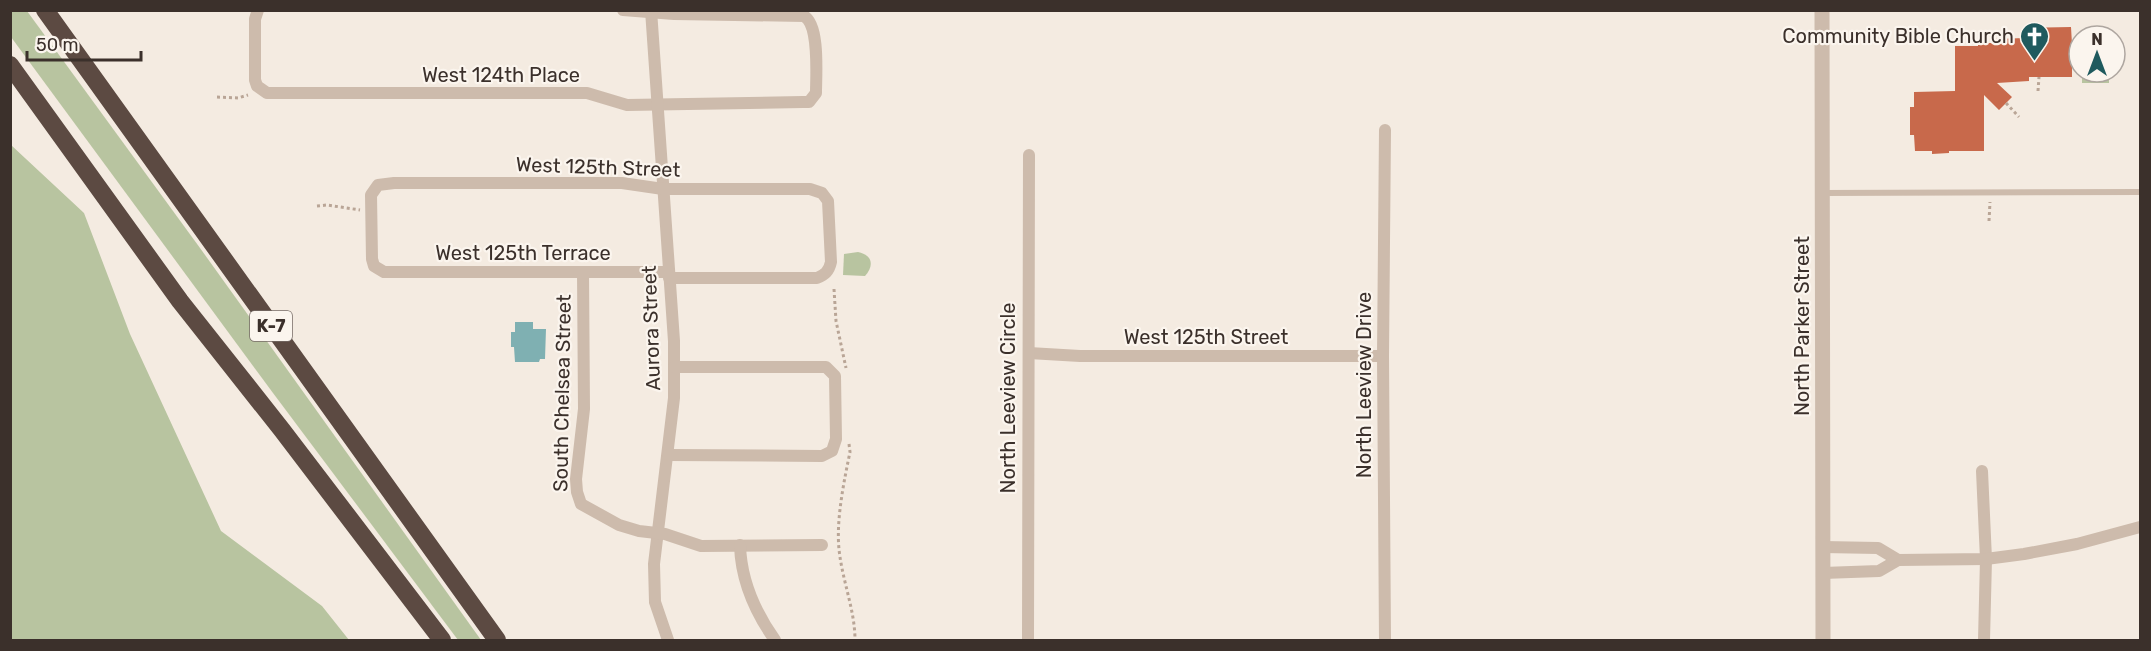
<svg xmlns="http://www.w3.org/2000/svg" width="2151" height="651" viewBox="0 0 2151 651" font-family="Rubik,sans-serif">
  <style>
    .green { fill: #b8c4a0 }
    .water { fill: #7fb0b2 }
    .building { fill: #c8694b }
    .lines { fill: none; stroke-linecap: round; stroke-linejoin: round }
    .path { stroke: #b9a596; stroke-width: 3; stroke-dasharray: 3 3; stroke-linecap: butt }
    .service { stroke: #cdbbac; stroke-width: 6 }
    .minor { stroke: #cdbbac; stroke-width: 12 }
    .tertiary { stroke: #cdbbac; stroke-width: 15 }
    .motorway { stroke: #5c4a42; stroke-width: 18 }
    .labels { text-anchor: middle; stroke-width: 4.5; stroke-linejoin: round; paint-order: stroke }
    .shield { fill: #fbf5ee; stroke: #756b66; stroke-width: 1.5 }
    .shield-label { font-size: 18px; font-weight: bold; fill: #3b302b }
    .poi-label { font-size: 20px; fill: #3b302b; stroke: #fbf5ee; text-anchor: end }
    .street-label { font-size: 20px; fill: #3b302b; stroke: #fbf5ee }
  </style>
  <rect width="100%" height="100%" fill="#f4ebe1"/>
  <g class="green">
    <path d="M 10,11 L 27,11 L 200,248 L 481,640 L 458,640 L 273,393 L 11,37 Z"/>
    <rect x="2082" y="72" width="27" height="11"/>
    <path d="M 11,145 L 84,213 L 130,334 L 221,531 L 322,606 L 349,640 L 11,640 Z"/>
    <path d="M 858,252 C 873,255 874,266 865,276 L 843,275 L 844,254 Z"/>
  </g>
  <path class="water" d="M 515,322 L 533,322 L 533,329 L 546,329 L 545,359 L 540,359 L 539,362 L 515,362 L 514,347 L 511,347 L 511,332 L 515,332 Z"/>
  <path class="building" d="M 2071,27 L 2072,44 L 2079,44 L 2079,57 L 2072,57 L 2072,77 L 2029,77 L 2029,81 L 1997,83 L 2012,97 L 1999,110 L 1984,95 L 1984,151 L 1949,151 L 1949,153 L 1932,154 L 1932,151 L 1915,151 L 1914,135 L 1910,135 L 1910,107 L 1914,107 L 1914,92 L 1955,91 L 1955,46 L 1978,46 L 1978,43 L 1994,43 L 1994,39 L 2025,38 L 2025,28 Z"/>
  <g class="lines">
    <g class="path">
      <path d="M 2038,91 L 2039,77"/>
      <path d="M 217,97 L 238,98 L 248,95"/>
      <path d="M 2006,103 L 2019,117"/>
      <path d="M 317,206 L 327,205 L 360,210"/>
      <path d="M 1989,221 L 1990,202"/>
      <path d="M 834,289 L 836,321 L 846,368"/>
      <path d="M 849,444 L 850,452 C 844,481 836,520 839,549 C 842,580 855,610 855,640"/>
    </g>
    <path class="service" d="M 1823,193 L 2140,192"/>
    <g class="minor">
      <path d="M 258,10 L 255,19 L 255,80 L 257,86 L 267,93 L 587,93 L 627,105 L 803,102 L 809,102 L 816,93 C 816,75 820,25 804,16 L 674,14 L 623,10"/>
      <path d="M 651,10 L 674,341 L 674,398 L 654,564 L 655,602 L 668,640"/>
      <path d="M 583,272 L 584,409 L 576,479 L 577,492 L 581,504 L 619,525 L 639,531 L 665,534 L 701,546 L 822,545"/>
      <path d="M 669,272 L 384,272 L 374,266 L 372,259 L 371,195 L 378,185 L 394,183 L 622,183 L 663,189 L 810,189 L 822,193 L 828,201 L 831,262 C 829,271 825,275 817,278 L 669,278"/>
      <path d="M 1029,353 L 1080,356 L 1383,356"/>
      <path d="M 668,455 L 822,456 L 832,451 L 836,439 L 835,376 L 826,367 L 674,367"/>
      <path d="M 1982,471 L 1986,559 L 1984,640"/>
      <path d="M 740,545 C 741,580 755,612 775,640"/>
      <path d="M 1823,547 L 1878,548 L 1898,560"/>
      <path d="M 1823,573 L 1879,571 L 1898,560 L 1986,559 L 2024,554 L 2077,544 L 2140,527"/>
      <path d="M 1028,640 L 1029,155"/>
      <path d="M 1385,640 L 1383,356 L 1385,130"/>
    </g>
    <path class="tertiary" d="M 1822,10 L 1823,640"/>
    <g class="motorway">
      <path d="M 45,10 L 497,640"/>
      <path d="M 10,65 L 180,301 L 282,430 L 442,640"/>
    </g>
  </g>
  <defs>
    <symbol id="church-pin" viewBox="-11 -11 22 30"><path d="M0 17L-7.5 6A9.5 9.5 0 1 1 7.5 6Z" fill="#1f5a5e" stroke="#fbf5ee"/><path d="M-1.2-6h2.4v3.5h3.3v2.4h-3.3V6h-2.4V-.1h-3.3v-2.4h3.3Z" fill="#fff"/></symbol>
  </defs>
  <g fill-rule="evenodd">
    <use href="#church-pin" x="2018" y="20" width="33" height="45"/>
  </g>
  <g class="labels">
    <rect class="shield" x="250" y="311" width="42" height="30" rx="4.5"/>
    <g class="shield-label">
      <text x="271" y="332">K-7</text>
    </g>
    <g class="poi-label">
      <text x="2014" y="43">Community Bible Church</text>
    </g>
    <g class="street-label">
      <text x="501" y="82">West 124th Place</text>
      <text transform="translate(598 167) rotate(2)" y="7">West 125th Street</text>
      <text x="523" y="260">West 125th Terrace</text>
      <text transform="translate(1802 326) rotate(-90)" y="7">North Parker Street</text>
      <text transform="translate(651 328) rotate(-92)" y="7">Aurora Street</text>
      <text x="1206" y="344">West 125th Street</text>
      <text transform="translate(1364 385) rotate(-90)" y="7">North Leeview Drive</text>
      <text transform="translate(562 393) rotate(-89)" y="7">South Chelsea Street</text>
      <text transform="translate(1008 398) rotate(-90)" y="7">North Leeview Circle</text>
    </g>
  </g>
  <rect width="2151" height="651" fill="none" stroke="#3b302b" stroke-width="24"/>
  <g transform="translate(2097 54)"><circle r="28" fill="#fbf5ee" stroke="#aea6a0" stroke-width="1.5"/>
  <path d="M0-4.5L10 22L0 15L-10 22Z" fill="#1f5a5e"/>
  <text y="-9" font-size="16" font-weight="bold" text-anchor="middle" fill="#3b302b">N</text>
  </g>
  <path d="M27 51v9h114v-9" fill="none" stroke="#3b302b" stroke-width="3"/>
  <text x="36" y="51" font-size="18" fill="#3b302b" stroke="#fbf5ee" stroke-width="4.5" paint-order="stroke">50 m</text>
</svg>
